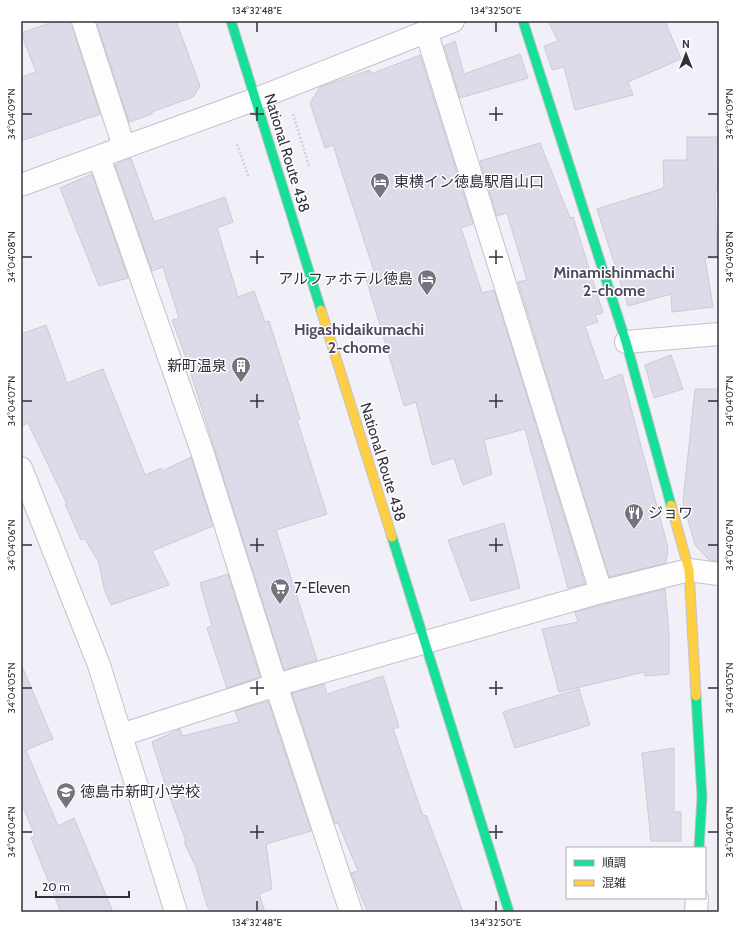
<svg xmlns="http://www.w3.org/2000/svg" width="740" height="933" viewBox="0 0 740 933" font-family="Cabin,'Noto Sans JP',sans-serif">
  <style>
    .building { fill: #dedaea; stroke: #cccad3 }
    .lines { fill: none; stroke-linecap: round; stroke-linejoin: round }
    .street-casing { stroke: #c4c1cb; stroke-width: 24 }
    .fast-casing { stroke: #c4c1cb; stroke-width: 11 }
    .slow-casing { stroke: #c4c1cb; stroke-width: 11 }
    .path { stroke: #d2d1d4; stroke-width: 2.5; stroke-dasharray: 2 2; stroke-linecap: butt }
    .street { stroke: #fdfdfe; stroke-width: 22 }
    .fast { stroke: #16e098; stroke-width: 9 }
    .slow { stroke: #ffcf43; stroke-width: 9 }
    .ticks { fill: none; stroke: #33303b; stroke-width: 1.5 }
    .labels { text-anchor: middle; stroke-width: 3; stroke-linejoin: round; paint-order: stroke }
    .street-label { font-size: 15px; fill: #33303b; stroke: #fff }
    .poi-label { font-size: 15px; fill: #33303b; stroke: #fff; text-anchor: start }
    .neighbourhood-label { font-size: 16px; font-weight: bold; fill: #514a61; stroke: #fff }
    .neatline { fill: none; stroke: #33303b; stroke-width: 1.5 }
    .ticks-label { font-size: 10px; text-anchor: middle; fill: #33303b }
  </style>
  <rect width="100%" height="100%" fill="#f1eff8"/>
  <g class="building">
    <path d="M 56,21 L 71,21 L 100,114 L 21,141 L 21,77 L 36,72 L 21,33 Z"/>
    <path d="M 96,21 L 176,21 L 200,86 L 193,97 L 152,112 L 152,114 L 129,122 Z"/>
    <path d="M 548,21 L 665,21 L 681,59 L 628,82 L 633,95 L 575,110 L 564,67 L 552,70 L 544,46 L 558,41 Z"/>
    <path d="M 455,41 L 464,74 L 520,54 L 528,78 L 460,98 L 444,46 Z"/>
    <path d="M 420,55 L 473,224 L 461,228 L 482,293 L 494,290 L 585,584 L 568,588 L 525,429 L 484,440 L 492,474 L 463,485 L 454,458 L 432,465 L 416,402 L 404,406 L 366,278 L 375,274 L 333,145 L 325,148 L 310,103 L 320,87 L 370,70 L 371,74 Z"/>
    <path d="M 687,137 L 719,137 L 718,192 L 715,192 L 717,258 L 705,258 L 713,307 L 672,312 L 671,294 L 628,306 L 597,209 L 664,188 L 663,160 L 687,160 Z"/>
    <path d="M 540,143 L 570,218 L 573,217 L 603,313 L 595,315 L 598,322 L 585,326 L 604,381 L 622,374 L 668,548 L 666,563 L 609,577 L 518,282 L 527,280 L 507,213 L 497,216 L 480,161 Z"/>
    <path d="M 131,158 L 154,222 L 225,197 L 233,222 L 217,228 L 238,297 L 254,291 L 265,322 L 269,321 L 300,419 L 297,420 L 327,514 L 276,530 L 317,660 L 284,670 L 185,355 L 172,320 L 179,318 L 163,267 L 152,271 L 115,165 Z"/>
    <path d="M 92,174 L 128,278 L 99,286 L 60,188 Z"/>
    <path d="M 46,325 L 67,383 L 103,369 L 145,475 L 161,468 L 162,471 L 191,457 L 213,526 L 152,551 L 169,585 L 111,605 L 104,588 L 99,563 L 85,539 L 81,540 L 65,504 L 67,504 L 28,423 L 21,426 L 21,334 Z"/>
    <path d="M 671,355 L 683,389 L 654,398 L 645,365 Z"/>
    <path d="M 695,389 L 719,389 L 719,561 L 709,560 L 695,545 L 683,502 Z"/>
    <path d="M 504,523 L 520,588 L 471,601 L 448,540 Z"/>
    <path d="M 228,574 L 260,677 L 227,688 L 207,628 L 212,626 L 200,583 Z"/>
    <path d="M 665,589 L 669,633 L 669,674 L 645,676 L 644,672 L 559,692 L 542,629 L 578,622 L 575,612 Z"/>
    <path d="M 21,664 L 53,739 L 26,750 L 58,826 L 74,818 L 113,912 L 61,912 L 31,838 L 35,836 L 21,802 Z"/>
    <path d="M 383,676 L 399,727 L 393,729 L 423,816 L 426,815 L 463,912 L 368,912 L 351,873 L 358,871 L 338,823 L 335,824 L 292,693 L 324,684 L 327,694 Z"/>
    <path d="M 579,689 L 590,725 L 515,748 L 503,712 Z"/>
    <path d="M 268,701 L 311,831 L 266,844 L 272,889 L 259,894 L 265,912 L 212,912 L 207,906 L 196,867 L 184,842 L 186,841 L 166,787 L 152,742 L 180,729 L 182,736 L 239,722 L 235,711 Z"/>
    <path d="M 674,748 L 674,812 L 681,812 L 681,841 L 651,841 L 642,753 Z"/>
  </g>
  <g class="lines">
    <defs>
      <g id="street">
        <path d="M 83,21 L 124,147"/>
        <path d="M 426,31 L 601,592"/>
        <path d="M 99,157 L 203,454 L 276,685 L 351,912"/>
        <path d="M 21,185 L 256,99 L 453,21"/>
        <path d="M 626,342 L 719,334"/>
        <path d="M 21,468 L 99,665 L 176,912"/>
        <path d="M 121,735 L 276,685 L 601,592 L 689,570 L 719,574"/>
        <path d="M 696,912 L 697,898"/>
      </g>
      <g id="fast">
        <path d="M 231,21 L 321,310"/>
        <path d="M 523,21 L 626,342 L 671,505"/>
        <path d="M 392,537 L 509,912"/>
        <path d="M 696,696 L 702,797 L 699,848"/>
      </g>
      <g id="slow">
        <path d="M 321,310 L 392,537"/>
        <path d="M 671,505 L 689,570 L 696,696"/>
      </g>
    </defs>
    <use href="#street" class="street-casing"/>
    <use href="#fast" class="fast-casing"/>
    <use href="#slow" class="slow-casing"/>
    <g class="path">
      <path d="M 293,114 L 309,166"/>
      <path d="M 237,144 L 249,178"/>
    </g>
    <use href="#street" class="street"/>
    <use href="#fast" class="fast"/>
    <use href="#slow" class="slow"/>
  </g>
  <path class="ticks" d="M 257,22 L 257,32M 496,22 L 496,32M 257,107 L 257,121M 496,107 L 496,121M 22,114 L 32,114M 250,114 L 264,114M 489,114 L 503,114M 708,114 L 718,114M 257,250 L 257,264M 496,250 L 496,264M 22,257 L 32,257M 250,257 L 264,257M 489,257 L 503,257M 708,257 L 718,257M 257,394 L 257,408M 496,394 L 496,408M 22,401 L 32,401M 250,401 L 264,401M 489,401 L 503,401M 708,401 L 718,401M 257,538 L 257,552M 496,538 L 496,552M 22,545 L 32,545M 250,545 L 264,545M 489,545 L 503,545M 708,545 L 718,545M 257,681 L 257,695M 496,681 L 496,695M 22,688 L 32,688M 250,688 L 264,688M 489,688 L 503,688M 708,688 L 718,688M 257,825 L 257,839M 496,825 L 496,839M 22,832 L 32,832M 250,832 L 264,832M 489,832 L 503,832M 708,832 L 718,832M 257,901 L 257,911M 496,901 L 496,911"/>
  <defs>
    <symbol id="hotel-pin" viewBox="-11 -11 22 30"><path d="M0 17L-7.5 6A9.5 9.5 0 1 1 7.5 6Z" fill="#76737d" stroke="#fff"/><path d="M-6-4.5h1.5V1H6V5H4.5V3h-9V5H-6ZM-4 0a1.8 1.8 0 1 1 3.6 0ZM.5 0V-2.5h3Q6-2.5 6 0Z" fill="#fff"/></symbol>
    <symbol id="building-pin" viewBox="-11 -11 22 30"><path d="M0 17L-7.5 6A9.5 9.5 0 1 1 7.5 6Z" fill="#76737d" stroke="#fff"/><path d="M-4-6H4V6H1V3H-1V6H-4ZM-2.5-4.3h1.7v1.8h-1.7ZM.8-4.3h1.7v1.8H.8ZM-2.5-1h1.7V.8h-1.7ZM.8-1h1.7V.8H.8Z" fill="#fff"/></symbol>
    <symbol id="restaurant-pin" viewBox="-11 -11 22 30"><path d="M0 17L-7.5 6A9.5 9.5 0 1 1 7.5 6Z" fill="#76737d" stroke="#fff"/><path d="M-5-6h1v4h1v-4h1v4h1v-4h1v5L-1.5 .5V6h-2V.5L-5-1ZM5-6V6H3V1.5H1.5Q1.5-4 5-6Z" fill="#fff"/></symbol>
    <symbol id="supermarket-pin" viewBox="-11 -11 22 30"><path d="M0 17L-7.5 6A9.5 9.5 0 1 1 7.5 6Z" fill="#76737d" stroke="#fff"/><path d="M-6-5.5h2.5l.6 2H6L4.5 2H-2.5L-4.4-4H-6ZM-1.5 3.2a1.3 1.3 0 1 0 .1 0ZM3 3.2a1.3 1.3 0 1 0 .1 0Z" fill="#fff"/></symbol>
    <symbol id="school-pin" viewBox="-11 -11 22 30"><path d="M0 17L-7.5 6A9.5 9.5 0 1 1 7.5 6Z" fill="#76737d" stroke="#fff"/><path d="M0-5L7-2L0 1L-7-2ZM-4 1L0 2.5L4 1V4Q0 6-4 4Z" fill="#fff"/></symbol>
  </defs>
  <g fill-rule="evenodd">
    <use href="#hotel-pin" x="369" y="171" width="22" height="30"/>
    <use href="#hotel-pin" x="416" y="268" width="22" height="30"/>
    <use href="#building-pin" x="230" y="355" width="22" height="30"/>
    <use href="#restaurant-pin" x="623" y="502" width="22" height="30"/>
    <use href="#supermarket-pin" x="269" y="577" width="22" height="30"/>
    <use href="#school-pin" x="55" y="781" width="22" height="30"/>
  </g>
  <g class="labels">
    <g class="street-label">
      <text transform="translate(287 153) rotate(73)" y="5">National Route 438</text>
      <text transform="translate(383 462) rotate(73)" y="5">National Route 438</text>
    </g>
    <g class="poi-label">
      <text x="394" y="187">東横イン徳島駅眉山口</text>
      <text x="413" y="284" text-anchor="end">アルファホテル徳島</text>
      <text x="227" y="371" text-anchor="end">新町温泉</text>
      <text x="648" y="518">ジョワ</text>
      <text x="294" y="593">7-Eleven</text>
      <text x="80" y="797">徳島市新町小学校</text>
    </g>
    <g class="neighbourhood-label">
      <text x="614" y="278">Minamishinmachi<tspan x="614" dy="18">2-chome</tspan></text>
      <text x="359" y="335">Higashidaikumachi<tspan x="359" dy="18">2-chome</tspan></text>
    </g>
  </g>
  <rect width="740" height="933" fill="none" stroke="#ffffff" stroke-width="44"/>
  <rect x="566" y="847" width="140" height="52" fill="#ffffff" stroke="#adacb1"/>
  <rect x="574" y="860" width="20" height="6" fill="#16e098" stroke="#adacb1"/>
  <text x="602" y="867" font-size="12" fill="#33303b">順調</text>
  <rect x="574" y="880" width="20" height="6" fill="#ffcf43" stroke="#adacb1"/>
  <text x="602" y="887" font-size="12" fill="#33303b">混雑</text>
  <g transform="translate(686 54)" stroke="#ffffff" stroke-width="3" paint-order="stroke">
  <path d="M0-3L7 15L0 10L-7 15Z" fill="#33303b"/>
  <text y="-6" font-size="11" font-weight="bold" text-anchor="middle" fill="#33303b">N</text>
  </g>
  <path d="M36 891v6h93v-6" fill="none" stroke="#33303b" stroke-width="2"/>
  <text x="42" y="891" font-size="12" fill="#33303b" stroke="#ffffff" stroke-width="3" paint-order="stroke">20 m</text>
  <rect x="22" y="22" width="696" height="889" class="neatline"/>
  <g class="ticks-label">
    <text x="257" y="14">134°32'48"E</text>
    <text x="496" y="14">134°32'50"E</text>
    <text transform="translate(11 114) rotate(-90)" y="4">34°04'09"N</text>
    <text transform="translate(729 114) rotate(-90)" y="4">34°04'09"N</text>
    <text transform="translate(11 257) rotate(-90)" y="4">34°04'08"N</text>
    <text transform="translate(729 257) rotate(-90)" y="4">34°04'08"N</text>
    <text transform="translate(11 401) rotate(-90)" y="4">34°04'07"N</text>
    <text transform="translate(729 401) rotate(-90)" y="4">34°04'07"N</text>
    <text transform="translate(11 545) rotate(-90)" y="4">34°04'06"N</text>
    <text transform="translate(729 545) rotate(-90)" y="4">34°04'06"N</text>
    <text transform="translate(11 688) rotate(-90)" y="4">34°04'05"N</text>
    <text transform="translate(729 688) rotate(-90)" y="4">34°04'05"N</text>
    <text transform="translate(11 832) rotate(-90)" y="4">34°04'04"N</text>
    <text transform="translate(729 832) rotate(-90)" y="4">34°04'04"N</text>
    <text x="257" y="926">134°32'48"E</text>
    <text x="496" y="926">134°32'50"E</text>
  </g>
</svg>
